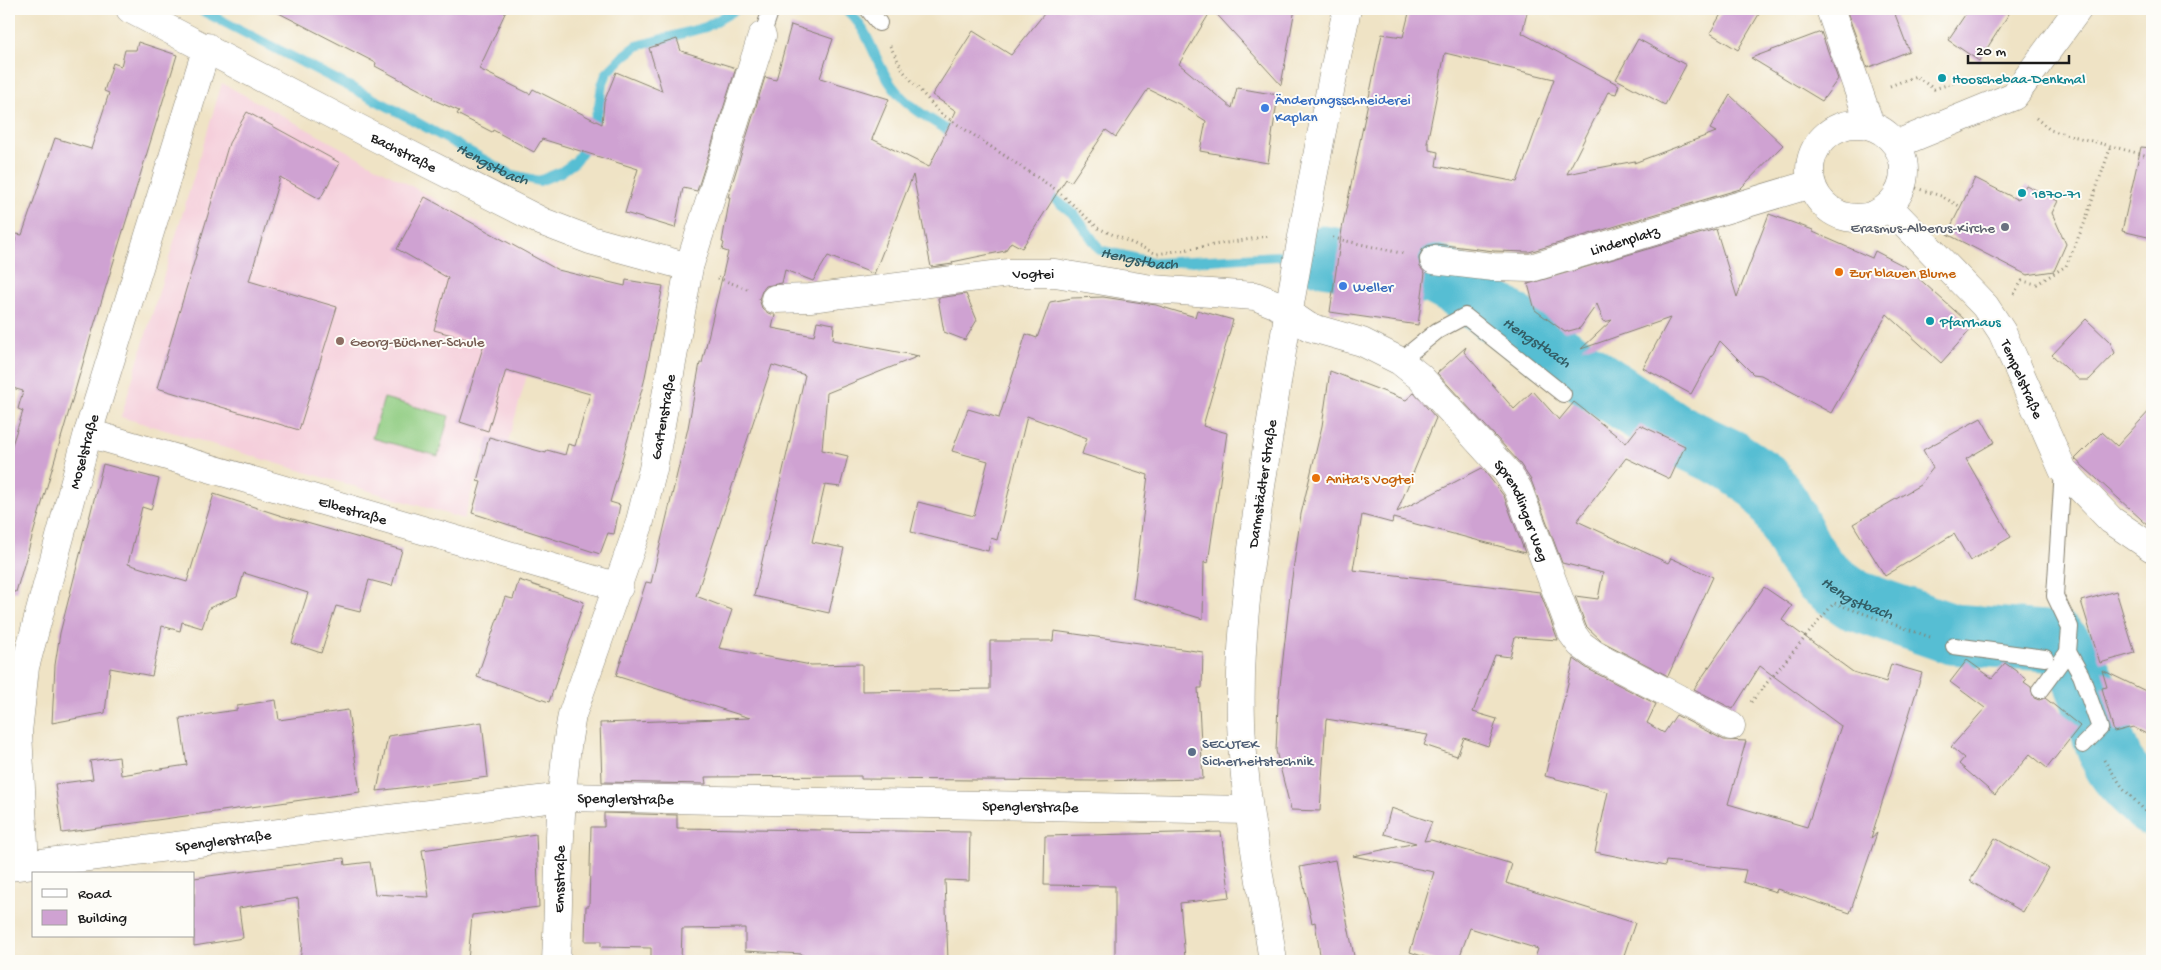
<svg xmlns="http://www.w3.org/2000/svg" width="2161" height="970" viewBox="0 0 2161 970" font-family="'Gochi Hand',sans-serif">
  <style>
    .built { fill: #f5cfdb }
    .green { fill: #8fcc81; stroke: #56744e }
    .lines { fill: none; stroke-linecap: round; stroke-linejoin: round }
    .stream { stroke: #56bed3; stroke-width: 10 }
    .river { stroke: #56bed3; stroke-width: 61 }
    .building { fill: #cfa2d2; fill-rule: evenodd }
    .service-casing { stroke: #868070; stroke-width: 18 }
    .minor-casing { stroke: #868070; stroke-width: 29 }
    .tertiary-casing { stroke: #868070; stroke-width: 29 }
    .path { stroke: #868070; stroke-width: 3; stroke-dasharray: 1 4; stroke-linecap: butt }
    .service { stroke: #fff; stroke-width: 16 }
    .minor { stroke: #fff; stroke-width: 28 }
    .tertiary { stroke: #fff; stroke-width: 28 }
    .culture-dot { fill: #0f9aa8; stroke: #fdfcf7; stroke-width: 2 }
    .shop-dot { fill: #3f7fe0; stroke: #fdfcf7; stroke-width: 2 }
    .worship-dot { fill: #6b7280; stroke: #fdfcf7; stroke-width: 2 }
    .food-dot { fill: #e8710a; stroke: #fdfcf7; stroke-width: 2 }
    .education-dot { fill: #8d6e63; stroke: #fdfcf7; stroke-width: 2 }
    .service-dot { fill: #5c6f8a; stroke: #fdfcf7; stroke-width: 2 }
    .labels { text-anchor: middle; stroke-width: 4; stroke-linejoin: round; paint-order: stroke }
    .culture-label { font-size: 15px; fill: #0d838f; stroke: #fdfcf7; text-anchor: start }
    .shop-label { font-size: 15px; fill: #366cbe; stroke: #fdfcf7; text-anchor: start }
    .street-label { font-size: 15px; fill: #1c1c1c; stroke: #fdfcf7 }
    .worship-label { font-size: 15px; fill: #5b616d; stroke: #fdfcf7; text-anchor: end }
    .food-label { font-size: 15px; fill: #c56008; stroke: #fdfcf7; text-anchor: start }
    .education-label { font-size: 15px; fill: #785e54; stroke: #fdfcf7; text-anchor: start }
    .service-label { font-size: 15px; fill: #4e5e75; stroke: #fdfcf7; text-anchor: start }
    .water-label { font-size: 16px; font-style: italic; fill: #335d65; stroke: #fdfcf7 }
  </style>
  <rect width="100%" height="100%" fill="#fdfcf7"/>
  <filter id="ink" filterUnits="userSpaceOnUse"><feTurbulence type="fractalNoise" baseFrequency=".02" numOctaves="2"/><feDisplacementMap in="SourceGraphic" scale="10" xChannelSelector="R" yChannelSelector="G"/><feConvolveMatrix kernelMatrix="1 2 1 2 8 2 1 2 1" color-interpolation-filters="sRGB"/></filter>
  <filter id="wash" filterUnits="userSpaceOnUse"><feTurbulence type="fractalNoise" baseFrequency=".0096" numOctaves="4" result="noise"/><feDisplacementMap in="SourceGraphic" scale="20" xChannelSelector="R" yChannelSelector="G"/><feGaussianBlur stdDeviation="1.12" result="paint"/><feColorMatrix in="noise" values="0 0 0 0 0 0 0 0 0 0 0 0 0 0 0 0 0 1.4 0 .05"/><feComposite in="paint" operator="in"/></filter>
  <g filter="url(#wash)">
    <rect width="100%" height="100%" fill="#efe3c5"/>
    <path class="built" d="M 222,83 L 558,266 L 504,456 L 484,450 L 464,519 L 121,417 Z"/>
    <path class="green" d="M 384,398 L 449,416 L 438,456 L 372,438 Z"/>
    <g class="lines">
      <g class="stream">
        <path id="s1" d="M 199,9 L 393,109 L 510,174 L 539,181 L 561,172 L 575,162 L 588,143 L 599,106 L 602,85 L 607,73 L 624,56 L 637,46 L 706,27 L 737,9"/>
        <path d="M 845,9 C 870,28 874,63 893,87 C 909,109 935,122 957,136"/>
        <path id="s2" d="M 1043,190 L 1075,215 L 1100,250 L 1157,263 L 1296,255 L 1323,256"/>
      </g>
      <path class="river" id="s3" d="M 1323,256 L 1436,275 L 1453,284 L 1674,433 L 1729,459 L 1762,481 L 1780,506 L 1804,553 L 1822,577 L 1854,600 L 1952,634 L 2058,642 C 2090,672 2094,721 2112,760 C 2120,777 2139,792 2152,806"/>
    </g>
    <g id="blocks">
      <g class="building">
        <path d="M 271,9 L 507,9 L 479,69 L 530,94 L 533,89 L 602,124 L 604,102 L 616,72 L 662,91 L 649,48 L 677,39 L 681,51 L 736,68 L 697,191 L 683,188 L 675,228 L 625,213 L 638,169 L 542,139 L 534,152 L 493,130 L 492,132 L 457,114 L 459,111 L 432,99 L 433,97 L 375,66 L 376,63 Z"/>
        <path d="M 1048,9 L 1295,9 L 1281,85 L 1212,9 L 1179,64 L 1232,108 L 1237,88 L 1278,95 L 1268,163 L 1200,151 L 1206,121 L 1179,104 L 1148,89 L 1116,137 L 1106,130 L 1071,182 L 1066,179 L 1022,248 L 1011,242 L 1005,251 L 952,262 L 953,264 L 931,267 L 913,175 L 874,274 L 828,256 L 813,281 L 785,270 L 782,283 L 766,286 L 762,291 L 759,299 L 762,308 L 768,313 L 775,315 L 772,328 L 814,336 L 817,321 L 834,324 L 833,340 L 919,356 L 827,393 L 822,450 L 848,456 L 840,487 L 825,485 L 812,542 L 844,548 L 829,613 L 754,596 L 805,375 L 772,365 L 696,596 L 732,610 L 719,648 L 811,665 L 862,664 L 862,691 L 990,689 L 990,641 L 1053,641 L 1054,631 L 1203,652 L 1202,688 L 1198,688 L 1203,779 L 1093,781 L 861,779 L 861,776 L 705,777 L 706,784 L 602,782 L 600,723 L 750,718 L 616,676 L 646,582 L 651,583 L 688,428 L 700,363 L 702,363 L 728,252 L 722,250 L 724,243 L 722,242 L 730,197 L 728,197 L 765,77 L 776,80 L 791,25 L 833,39 L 820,78 L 889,99 L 872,139 L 929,167 L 956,111 L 932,95 L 973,31 L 1011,55 Z"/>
        <path d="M 1410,9 L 1528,9 L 1522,33 L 1619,85 L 1616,94 L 1608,92 L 1567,174 L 1635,161 L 1634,163 L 1716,132 L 1710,129 L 1730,95 L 1783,145 L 1740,189 L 1529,252 L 1494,251 L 1436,244 L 1427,246 L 1422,250 L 1419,258 L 1420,267 L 1425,273 L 1418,325 L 1330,312 L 1342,229 L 1382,34 L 1403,37 ZM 1445,53 L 1554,79 L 1517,182 L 1436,166 L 1438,152 L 1429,150 L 1429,143 L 1427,143 Z"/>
        <path d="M 1724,9 L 1762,9 L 1738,50 L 1710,33 Z"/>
        <path d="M 1846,9 L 1893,9 L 1909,51 L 1867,68 Z"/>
        <path d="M 1969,9 L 2012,9 L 1979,61 L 1948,40 Z"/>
        <path d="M 1821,32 L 1838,79 L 1822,101 L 1751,58 Z"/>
        <path d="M 1638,39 L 1686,65 L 1665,105 L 1616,79 Z"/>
        <path d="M 138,42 L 177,55 L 93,329 L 16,592 L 9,591 L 9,454 L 23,411 L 18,409 L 23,391 L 9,387 L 9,263 L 17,234 L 22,235 L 55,138 L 91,149 L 109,93 L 104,91 L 113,63 L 121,66 L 125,50 L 136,50 Z"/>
        <path d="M 247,112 L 340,163 L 320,199 L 280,177 L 249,281 L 337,307 L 299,430 L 157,388 L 229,143 Z"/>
        <path d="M 2141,147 L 2152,148 L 2152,238 L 2122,231 Z"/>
        <path d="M 1975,178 L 2018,200 L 2026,185 L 2058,201 L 2052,213 L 2066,244 L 2054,271 L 2027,275 L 1947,234 Z"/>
        <path d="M 425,197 L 558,270 L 625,286 L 626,280 L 663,286 L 644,382 L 610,502 L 620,505 L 614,534 L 608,533 L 600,554 L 472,513 L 481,482 L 477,481 L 489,437 L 546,453 L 547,450 L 565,455 L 568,444 L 575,446 L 590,394 L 506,370 L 488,431 L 460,422 L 484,344 L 434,330 L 448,278 L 397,249 Z"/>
        <path d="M 1769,214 L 1813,230 L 1813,232 L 1872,258 L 1875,251 L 1906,267 L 1973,327 L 1941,363 L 1887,314 L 1831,413 L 1761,375 L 1753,374 L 1720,341 L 1691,394 L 1643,368 L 1670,318 L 1581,349 L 1612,320 L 1604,322 L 1597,304 L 1580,328 L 1565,332 L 1535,310 L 1528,284 L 1716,229 L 1737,297 Z"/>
        <path d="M 966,294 L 977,320 L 965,340 L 944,332 L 938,298 Z"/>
        <path d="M 1103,297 L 1156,305 L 1195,317 L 1197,310 L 1233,320 L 1203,426 L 1227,433 L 1208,563 L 1204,562 L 1203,619 L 1133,598 L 1148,475 L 1082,454 L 1087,438 L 1027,416 L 997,540 L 991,538 L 988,551 L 911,532 L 918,502 L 974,516 L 988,461 L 952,451 L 968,409 L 999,418 L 1026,334 L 1037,338 L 1050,302 L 1072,298 Z"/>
        <path d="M 2086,319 L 2110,342 L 2115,353 L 2089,380 L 2079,380 L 2052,355 Z"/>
        <path d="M 1466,347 L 1464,352 L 1514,409 L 1533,391 L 1559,420 L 1574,402 L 1626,443 L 1640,425 L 1685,446 L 1670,479 L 1626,458 L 1577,521 L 1668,563 L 1671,558 L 1713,577 L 1668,676 L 1603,642 L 1586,626 L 1575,596 L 1598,599 L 1603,573 L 1562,563 L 1531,480 L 1518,461 L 1437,373 Z"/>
        <path d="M 1330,371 L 1406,400 L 1414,393 L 1436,418 L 1397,512 L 1482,468 L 1504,496 L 1525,553 L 1393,518 L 1392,523 L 1362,515 L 1353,570 L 1540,592 L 1558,640 L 1515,637 L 1510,657 L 1495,655 L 1473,712 L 1497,719 L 1488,746 L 1464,738 L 1457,756 L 1424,745 L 1428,735 L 1326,719 L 1320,811 L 1291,810 L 1276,751 L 1278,704 L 1291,585 L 1301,514 L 1322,426 Z"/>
        <path d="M 2152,408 L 2152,529 L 2075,459 L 2102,432 L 2117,446 Z"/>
        <path d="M 1981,418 L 1995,442 L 1966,459 L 2011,537 L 1970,561 L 1954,534 L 1885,576 L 1853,524 L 1920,485 L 1933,468 L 1923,450 Z"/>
        <path d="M 103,464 L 159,479 L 151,510 L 142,507 L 128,564 L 187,582 L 214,494 L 282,516 L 402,550 L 392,586 L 369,580 L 360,612 L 336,606 L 321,653 L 292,643 L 308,593 L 244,573 L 237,596 L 209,608 L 202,628 L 182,622 L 180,631 L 162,626 L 152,676 L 110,668 L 105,713 L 52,723 L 55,665 L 60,633 Z"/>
        <path d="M 519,580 L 584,602 L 549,702 L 477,677 L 505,597 L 513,599 Z"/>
        <path d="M 1764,587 L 1792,606 L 1782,620 L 1853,672 L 1886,682 L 1891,664 L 1922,673 L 1871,838 L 1877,833 L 1850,913 L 1777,889 L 1776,892 L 1743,882 L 1746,870 L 1666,861 L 1665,866 L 1595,852 L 1608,792 L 1545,776 L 1574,659 L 1588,669 L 1656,704 L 1647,723 L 1664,733 L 1676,715 L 1724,740 L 1746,741 L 1728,804 L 1807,827 L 1841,726 L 1760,666 L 1733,709 L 1694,689 Z"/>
        <path d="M 2116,591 L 2135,653 L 2100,663 L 2081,601 Z"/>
        <path d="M 1967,660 L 1992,678 L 2005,663 L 2027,679 L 2024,682 L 2031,687 L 2034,698 L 2039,700 L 2045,698 L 2080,726 L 2047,768 L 2030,754 L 1995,795 L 1959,764 L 1964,758 L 1951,747 L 1985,708 L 1950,682 Z"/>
        <path d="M 2102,670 L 2152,694 L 2152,737 L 2133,727 L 2114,732 L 2102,688 L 2107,687 Z"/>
        <path d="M 276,700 L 279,720 L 348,710 L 360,792 L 62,833 L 55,784 L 93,779 L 90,761 L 119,757 L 121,775 L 187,765 L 180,718 L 237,710 L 237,706 Z"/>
        <path d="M 482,722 L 488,777 L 377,791 L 388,736 Z"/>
        <path d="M 1391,808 L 1432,822 L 1424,841 L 1431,840 L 1512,864 L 1506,883 L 1635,923 L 1622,961 L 1534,961 L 1538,949 L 1470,928 L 1458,961 L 1436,961 L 1410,952 L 1434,872 L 1353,856 L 1416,843 L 1384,834 Z"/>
        <path d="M 604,813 L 677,815 L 677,828 L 970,832 L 969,881 L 945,880 L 948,961 L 802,960 L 802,954 L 745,951 L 745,928 L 682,929 L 681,961 L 651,961 L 651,948 L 601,947 L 601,941 L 585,941 L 586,906 L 589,906 L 591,827 L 604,827 Z"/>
        <path d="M 1221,832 L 1230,897 L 1180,903 L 1185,958 L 1157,961 L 1115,961 L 1115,886 L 1044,885 L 1045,836 Z"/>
        <path d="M 536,834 L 539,907 L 472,915 L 468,961 L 300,961 L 302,944 L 298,898 L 239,908 L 243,938 L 194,946 L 194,878 L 344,858 L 345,865 L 370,862 L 375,894 L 429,897 L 422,850 Z"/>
        <path d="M 1995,838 L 2048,868 L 2023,912 L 1970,881 Z"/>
        <path d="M 1335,860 L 1355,961 L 1321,961 L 1315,922 L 1312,923 L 1300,867 Z"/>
      </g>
    </g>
  </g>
  <g filter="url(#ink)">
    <use href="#blocks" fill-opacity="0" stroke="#868070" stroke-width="1"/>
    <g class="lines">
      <defs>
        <g id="service">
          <path d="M 868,9 L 879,23"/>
          <path d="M 762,36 L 771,9"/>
          <path d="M 1400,361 L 1437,331 L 1465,316 L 1563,394"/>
          <path d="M 1954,646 L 2045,658"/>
          <path d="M 2068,652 L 2081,675 L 2100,728 L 2083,745"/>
          <path d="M 2040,690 L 2068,652 L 2070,627 L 2055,596 L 2063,470"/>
        </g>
        <g id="minor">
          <path id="s4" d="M 130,9 L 379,139 L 543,222 L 590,240 L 689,267"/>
          <path d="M 1830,9 L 1870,124"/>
          <circle cx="1857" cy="171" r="47"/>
          <path d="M 1897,144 L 2014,96 L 2078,9"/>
          <path id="s5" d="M 1889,207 L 1985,306 L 2002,332 L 2063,470 L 2111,520 L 2152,548"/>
          <path id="s6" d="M 1434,260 L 1493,267 L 1531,268 L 1811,184"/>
          <path id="s7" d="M 775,299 L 810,298 L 1009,273 L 1055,273 L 1152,289 L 1255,296 L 1275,304 L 1309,327 L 1362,342 L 1400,361 L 1420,377 L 1506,471 L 1518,489 L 1572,633 L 1580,644 L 1595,655 L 1731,726"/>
          <path id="s8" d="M 88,433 L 619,587"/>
          <path id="s9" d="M 25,864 L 18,732 L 25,667 L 88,433 L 207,47"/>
          <path id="s10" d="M 9,867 L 563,797 L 1248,810"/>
          <path id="s11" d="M 556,961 C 560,880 557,795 572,715 L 639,525 L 653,469 L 689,267 L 762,36"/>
        </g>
        <g id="tertiary">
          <path id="s12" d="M 1273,961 C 1261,881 1244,802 1241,721 C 1238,630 1253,538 1267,447 C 1289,300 1316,154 1347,9"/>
        </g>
      </defs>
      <use href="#service" class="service-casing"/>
      <use href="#minor" class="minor-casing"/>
      <use href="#tertiary" class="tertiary-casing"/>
      <g class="path">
        <path d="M 890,46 L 904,72 L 940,113 L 1058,191 L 1098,228 L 1157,254 L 1270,236"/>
        <path d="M 1890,86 L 1916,76 L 1934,89 L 1953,83 L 1955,87"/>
        <path d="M 2036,118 L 2050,130 L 2152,157"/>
        <path d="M 1916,188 L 1941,196 L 1961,207"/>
        <path d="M 1333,238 L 1405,254"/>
        <path d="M 718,278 L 747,289"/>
        <path d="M 2014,294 L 2022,281 L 2037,284 L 2066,266 L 2084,224 L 2111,146"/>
        <path d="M 1751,702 L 1834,603 L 1930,637"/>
        <path d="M 2104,760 L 2123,788 L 2152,818"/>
      </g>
      <use href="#service" class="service"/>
      <use href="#minor" class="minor"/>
      <use href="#tertiary" class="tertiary"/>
    </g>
  </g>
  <g class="culture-dot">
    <circle cx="1942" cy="78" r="5"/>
    <circle cx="2022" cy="193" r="5"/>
    <circle cx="1930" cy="321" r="5"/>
  </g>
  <g class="shop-dot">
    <circle cx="1265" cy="108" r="5"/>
    <circle cx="1343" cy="286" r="5"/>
  </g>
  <circle class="worship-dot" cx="2005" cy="227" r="5"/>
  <g class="food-dot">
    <circle cx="1839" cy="272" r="5"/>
    <circle cx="1316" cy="478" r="5"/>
  </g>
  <circle class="education-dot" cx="340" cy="341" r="5"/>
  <circle class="service-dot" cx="1192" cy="752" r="5"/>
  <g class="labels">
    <g class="culture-label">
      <text x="1952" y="83">Hooschebaa-Denkmal</text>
      <text x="2032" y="198">1870-71</text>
      <text x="1940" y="326">Pfarrhaus</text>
    </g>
    <g class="shop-label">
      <text x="1275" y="104">Änderungsschneiderei<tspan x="1275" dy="17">Kaplan</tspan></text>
      <text x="1353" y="291">Weller</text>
    </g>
    <g class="street-label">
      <text dy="5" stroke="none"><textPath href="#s4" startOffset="309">Bachstraße</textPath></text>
      <text dy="5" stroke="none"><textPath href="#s6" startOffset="195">Lindenplatz</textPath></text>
      <text dy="5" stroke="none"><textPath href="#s7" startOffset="260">Vogtei</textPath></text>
      <text dy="5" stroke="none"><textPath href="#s5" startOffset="220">Tempelstraße</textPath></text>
      <text dy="5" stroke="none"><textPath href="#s11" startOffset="559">Gartenstraße</textPath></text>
      <text dy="5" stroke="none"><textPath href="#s9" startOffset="421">Moselstraße</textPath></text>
      <text dy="5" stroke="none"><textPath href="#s12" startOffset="481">Darmstädter Straße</textPath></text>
      <text dy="5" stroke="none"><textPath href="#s8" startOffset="276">Elbestraße</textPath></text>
      <text dy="5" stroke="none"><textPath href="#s7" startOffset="839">Sprendlinger Weg</textPath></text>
      <text dy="5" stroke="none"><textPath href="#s10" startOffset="621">Spenglerstraße</textPath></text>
      <text dy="5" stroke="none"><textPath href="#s10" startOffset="1026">Spenglerstraße</textPath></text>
      <text dy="5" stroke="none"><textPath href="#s10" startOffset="216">Spenglerstraße</textPath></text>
      <text dy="5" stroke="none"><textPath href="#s11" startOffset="82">Emsstraße</textPath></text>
    </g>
    <g class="worship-label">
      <text x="1995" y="232">Erasmus-Alberus-Kirche</text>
    </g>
    <g class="food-label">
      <text x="1849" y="277">Zur blauen Blume</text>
      <text x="1326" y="483">Anita's Vogtei</text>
    </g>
    <g class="education-label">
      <text x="350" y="346">Georg-Büchner-Schule</text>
    </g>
    <g class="service-label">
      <text x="1202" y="748">SECUTEK<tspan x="1202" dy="17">Sicherheitstechnik</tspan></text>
    </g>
    <g class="water-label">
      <text dy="6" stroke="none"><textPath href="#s1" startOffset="332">Hengstbach</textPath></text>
      <text dy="6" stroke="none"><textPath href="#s2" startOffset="124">Hengstbach</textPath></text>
      <text dy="6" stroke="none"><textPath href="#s3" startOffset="236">Hengstbach</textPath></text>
      <text dy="6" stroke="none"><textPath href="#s3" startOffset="656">Hengstbach</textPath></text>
    </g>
  </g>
  <rect width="2161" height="970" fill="none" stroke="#fdfcf7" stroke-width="30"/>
  <rect x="32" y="872" width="162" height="65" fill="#fdfcf7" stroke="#a3a29f"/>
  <rect x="42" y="889" width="25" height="8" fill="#ffffff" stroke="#a3a29f"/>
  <text x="78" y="898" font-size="15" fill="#1c1c1c">Road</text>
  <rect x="42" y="910" width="25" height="15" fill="#cfa2d2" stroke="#a3a29f"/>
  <text x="78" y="922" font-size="15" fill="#1c1c1c">Building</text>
  <path d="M1968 55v8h101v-8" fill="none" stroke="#1c1c1c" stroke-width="2.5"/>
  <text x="1976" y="55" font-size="15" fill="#1c1c1c" stroke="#fdfcf7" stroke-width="4" paint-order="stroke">20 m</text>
</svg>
